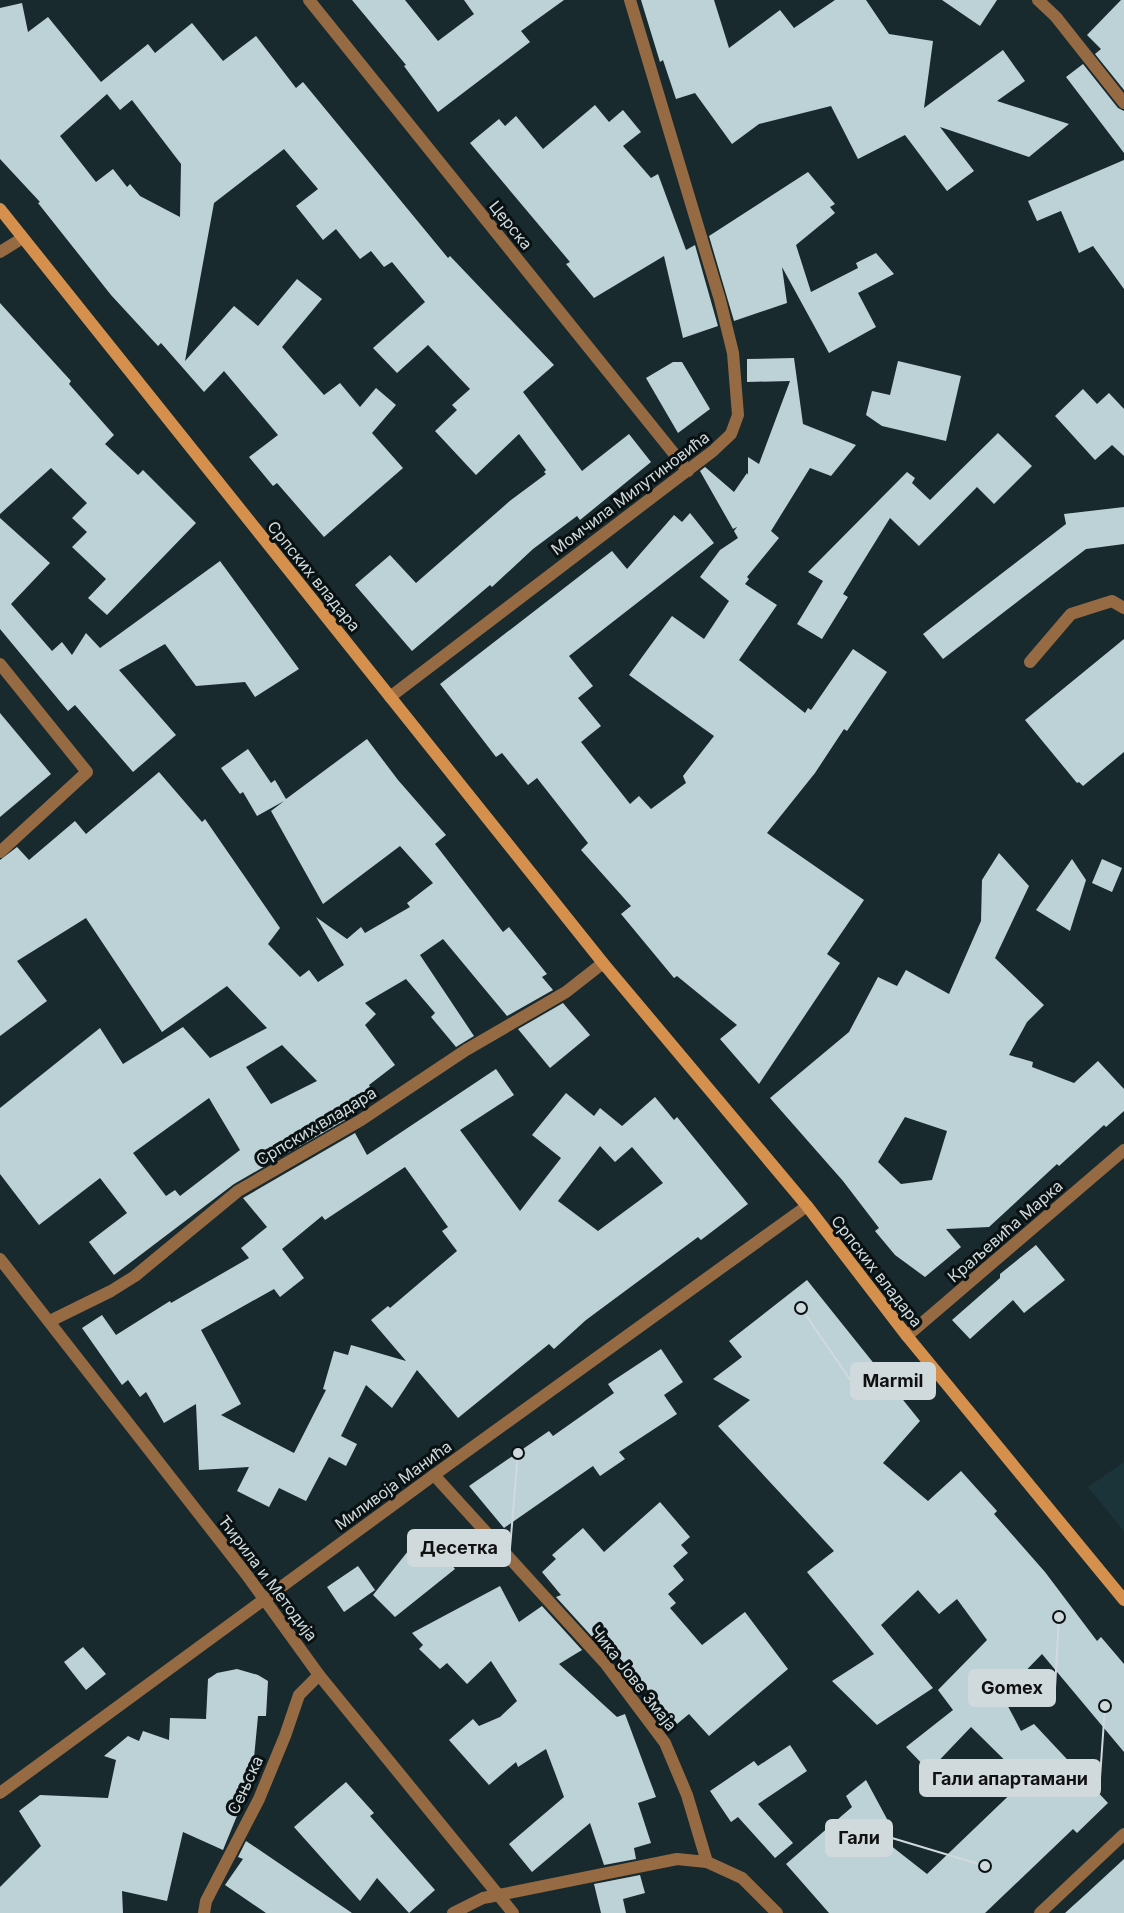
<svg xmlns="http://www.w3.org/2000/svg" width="1124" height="1913" viewBox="0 0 1124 1913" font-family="Inter,sans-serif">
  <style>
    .built { fill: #1b343a }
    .building { fill: #bdd2d7; fill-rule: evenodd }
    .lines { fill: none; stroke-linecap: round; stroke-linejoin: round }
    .service { stroke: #966b43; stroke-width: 12 }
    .minor { stroke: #966b43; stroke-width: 12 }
    .secondary { stroke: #d5904e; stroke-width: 12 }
    .labels { text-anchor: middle; stroke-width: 6; stroke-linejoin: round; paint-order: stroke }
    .street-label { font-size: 16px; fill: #d0dadd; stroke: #0a1113 }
    .leader { fill: none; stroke: #d0dadd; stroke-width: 2 }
    .callout-dot { fill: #d0dadd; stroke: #0a1113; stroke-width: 2 }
    .callout { fill: #d0dadd; stroke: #d0dadd; stroke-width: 2 }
    .callout-label { font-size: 18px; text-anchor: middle; font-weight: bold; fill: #111 }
  </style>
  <rect width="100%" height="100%" fill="#192a2e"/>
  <path class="built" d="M 1124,1462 L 1124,1531 L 1088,1487 Z"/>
  <g class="building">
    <path d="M 352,0 L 405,0 L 438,41 L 474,14 L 464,0 L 564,0 L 521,31 L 530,42 L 438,112 L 404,66 L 406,65 Z"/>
    <path d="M 641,0 L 714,0 L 729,48 L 780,10 L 794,28 L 835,0 L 866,0 L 889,34 L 933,41 L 924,108 L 1003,50 L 1025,81 L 997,101 L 1069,124 L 1029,157 L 940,127 L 974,171 L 947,191 L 905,135 L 858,159 L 831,106 L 759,124 L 732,144 L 695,93 L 676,99 L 663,60 L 660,62 Z"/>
    <path d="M 942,0 L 997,0 L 980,26 Z"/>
    <path d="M 1121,0 L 1124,0 L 1124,90 L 1095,54 L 1101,49 L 1087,35 Z"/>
    <path d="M 22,3 L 28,32 L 48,17 L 101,82 L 148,44 L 155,53 L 192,23 L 223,61 L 256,36 L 296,88 L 303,82 L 448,258 L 450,256 L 554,365 L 523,392 L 582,471 L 629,434 L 651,462 L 580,520 L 577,516 L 533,549 L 492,587 L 490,585 L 412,651 L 355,585 L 390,555 L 416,583 L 511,500 L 546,474 L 544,472 L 546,470 L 519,434 L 476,475 L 435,431 L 457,410 L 452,405 L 470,389 L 428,345 L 397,373 L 373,348 L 425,302 L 392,262 L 384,267 L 371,251 L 360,259 L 336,229 L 323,240 L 296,206 L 318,189 L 284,149 L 214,203 L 185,361 L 234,306 L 258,326 L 297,279 L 322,299 L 282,347 L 324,395 L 340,383 L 360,407 L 376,388 L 396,405 L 372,433 L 403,468 L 324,537 L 277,483 L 273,486 L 249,457 L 278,435 L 224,371 L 204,392 L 161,343 L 158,346 L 111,295 L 38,203 L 40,202 L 0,159 L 0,8 ZM 107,94 L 120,110 L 132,100 L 181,164 L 180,217 L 140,196 L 130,184 L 127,187 L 113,169 L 96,182 L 60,136 Z"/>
    <path d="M 1083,64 L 1118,108 L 1124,111 L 1124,153 L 1066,77 Z"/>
    <path d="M 595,105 L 609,122 L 623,110 L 641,132 L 623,146 L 651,178 L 658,174 L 686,250 L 695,245 L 718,326 L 683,338 L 664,256 L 594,298 L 566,264 L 570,262 L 470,143 L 499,119 L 505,126 L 516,116 L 543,149 Z"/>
    <path d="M 1124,160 L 1124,289 L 1093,246 L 1079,253 L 1061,211 L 1037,221 L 1028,201 Z"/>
    <path d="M 808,172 L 835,204 L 830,207 L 835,213 L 796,245 L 811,292 L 858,268 L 856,263 L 876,253 L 894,274 L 858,293 L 876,327 L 829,353 L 782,267 L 787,303 L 734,321 L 709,236 Z"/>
    <path d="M 0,303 L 71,381 L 69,384 L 114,435 L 105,444 L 138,475 L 143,470 L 196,523 L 107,615 L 88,598 L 106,579 L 72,547 L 87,532 L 72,518 L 87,503 L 51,468 L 0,514 Z"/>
    <path d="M 794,358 L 803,424 L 856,445 L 831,476 L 810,468 L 771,531 L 779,538 L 747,577 L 749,579 L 745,584 L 777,605 L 739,660 L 805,713 L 808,708 L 811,710 L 853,649 L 887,672 L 847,731 L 844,729 L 815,773 L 767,833 L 864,900 L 827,954 L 840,963 L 759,1084 L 720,1039 L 737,1025 L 677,976 L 674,978 L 621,914 L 631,906 L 581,850 L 588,843 L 537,778 L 528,785 L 502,753 L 496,757 L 440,684 L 612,551 L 627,569 L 674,515 L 682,522 L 690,513 L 714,543 L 569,656 L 593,686 L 578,698 L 601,726 L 581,742 L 630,804 L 639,796 L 651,809 L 686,783 L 683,776 L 714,736 L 629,675 L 672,616 L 704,639 L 729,601 L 700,577 L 720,550 L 738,538 L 734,531 L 737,527 L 733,529 L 700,471 L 705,467 L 734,492 L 747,473 L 748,475 L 748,457 L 759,464 L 790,381 L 747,382 L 747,359 Z"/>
    <path d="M 898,361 L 961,376 L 946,441 L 882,426 L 866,415 L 872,391 L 890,395 Z"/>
    <path d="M 673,362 L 682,362 L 710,409 L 678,433 L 646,378 Z"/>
    <path d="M 1083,389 L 1097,404 L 1109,393 L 1124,409 L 1124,456 L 1112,445 L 1095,460 L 1055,416 Z"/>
    <path d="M 998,433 L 1032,466 L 994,504 L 977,487 L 919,546 L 890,518 L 843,594 L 848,597 L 822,639 L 797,624 L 823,581 L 808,572 L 907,472 L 915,478 L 912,483 L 930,500 Z"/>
    <path d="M 1124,507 L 1124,544 L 1086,549 L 943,659 L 923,634 L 1066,524 L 1064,514 Z"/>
    <path d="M 0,518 L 50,563 L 11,604 L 52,651 L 62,642 L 72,655 L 86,633 L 100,648 L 220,561 L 299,669 L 255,697 L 245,682 L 196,686 L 165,644 L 119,670 L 176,735 L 133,772 L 75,705 L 68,711 L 0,629 Z"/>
    <path d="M 1124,639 L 1124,752 L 1083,786 L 1079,782 L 1077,783 L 1025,720 Z"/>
    <path d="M 0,713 L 51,774 L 0,817 Z"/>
    <path d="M 367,739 L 398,780 L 446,835 L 435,844 L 503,932 L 509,927 L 547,974 L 542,977 L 553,990 L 507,1016 L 443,939 L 420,955 L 474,1036 L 456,1047 L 431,1017 L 435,1013 L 406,979 L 365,1003 L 376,1014 L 365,1025 L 395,1065 L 369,1085 L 375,1097 L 344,1113 L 347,1119 L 234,1184 L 114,1275 L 89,1242 L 127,1213 L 100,1178 L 39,1225 L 0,1174 L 0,1108 L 100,1028 L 123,1064 L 183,1027 L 210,1058 L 267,1028 L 227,986 L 162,1032 L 86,918 L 17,961 L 47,1001 L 0,1036 L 0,860 L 17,847 L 29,860 L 75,821 L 86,834 L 159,772 L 202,822 L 205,819 L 280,928 L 268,944 L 300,977 L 309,970 L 318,982 L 344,965 L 316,917 L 347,939 L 361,927 L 365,933 L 410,907 L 407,903 L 433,883 L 400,846 L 323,904 L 271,811 L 284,801 L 257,816 L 243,792 L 240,794 L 221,768 L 248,749 L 271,783 L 275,780 L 286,799 ZM 282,1045 L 317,1081 L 271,1104 L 246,1067 ZM 209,1098 L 240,1150 L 180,1196 L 175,1190 L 166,1196 L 133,1153 Z"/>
    <path d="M 999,853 L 1029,886 L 995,958 L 1044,1005 L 1027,1022 L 1009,1055 L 1033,1062 L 1032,1067 L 1074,1083 L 1098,1061 L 1124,1089 L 1124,1111 L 1106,1127 L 1104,1125 L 1059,1166 L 1057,1164 L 989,1227 L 946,1229 L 961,1247 L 925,1277 L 895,1255 L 875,1231 L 879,1228 L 843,1181 L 770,1098 L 849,1032 L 878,977 L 897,986 L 906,970 L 949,994 L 981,921 L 982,880 ZM 905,1117 L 947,1131 L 932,1180 L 901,1184 L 878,1162 Z"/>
    <path d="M 1072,859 L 1086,880 L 1070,931 L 1036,910 Z"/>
    <path d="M 1102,859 L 1122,868 L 1112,892 L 1092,883 Z"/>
    <path d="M 563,1003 L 590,1035 L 550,1068 L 518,1029 Z"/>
    <path d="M 496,1069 L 514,1095 L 460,1130 L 520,1211 L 561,1158 L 532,1135 L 566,1093 L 594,1116 L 600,1108 L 622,1126 L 655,1097 L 674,1120 L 677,1117 L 748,1204 L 701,1240 L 698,1237 L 586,1320 L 554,1349 L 549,1344 L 458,1418 L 417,1370 L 392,1408 L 366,1385 L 341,1436 L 357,1444 L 346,1466 L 329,1457 L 306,1501 L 279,1488 L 269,1507 L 237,1491 L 249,1467 L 199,1470 L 196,1404 L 164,1423 L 146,1392 L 140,1397 L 128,1380 L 122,1385 L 82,1328 L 102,1315 L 116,1335 L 170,1301 L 171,1303 L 249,1258 L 241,1248 L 267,1227 L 243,1198 L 355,1133 L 367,1155 ZM 600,1146 L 615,1162 L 632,1147 L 663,1183 L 598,1231 L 558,1201 ZM 405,1167 L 448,1227 L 442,1231 L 457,1251 L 390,1308 L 388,1306 L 371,1320 L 406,1361 L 351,1345 L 348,1355 L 334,1351 L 323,1389 L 326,1390 L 294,1453 L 221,1415 L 241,1404 L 201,1330 L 274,1289 L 280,1297 L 304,1278 L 282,1249 L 322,1216 L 325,1220 Z"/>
    <path d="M 1036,1245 L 1065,1280 L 1024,1313 L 1013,1300 L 970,1339 L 952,1320 L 1000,1278 L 1000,1274 Z"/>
    <path d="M 807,1280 L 920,1421 L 883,1463 L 928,1501 L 961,1471 L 997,1511 L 994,1514 L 1045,1572 L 1097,1641 L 1101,1637 L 1124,1664 L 1124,1752 L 1042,1654 L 1002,1695 L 1021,1731 L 1034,1724 L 1108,1803 L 1077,1833 L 1073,1829 L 985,1913 L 829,1913 L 786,1864 L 852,1807 L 846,1796 L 866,1780 L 887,1819 L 876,1834 L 927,1874 L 1025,1780 L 971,1727 L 929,1771 L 906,1747 L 953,1710 L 938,1690 L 987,1640 L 957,1599 L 939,1614 L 918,1590 L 881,1625 L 933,1688 L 877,1725 L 832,1681 L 874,1654 L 807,1572 L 834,1551 L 718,1426 L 750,1400 L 713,1379 L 742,1357 L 729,1341 Z"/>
    <path d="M 661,1349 L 683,1382 L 664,1395 L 677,1414 L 619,1452 L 625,1459 L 600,1476 L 593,1466 L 504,1528 L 469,1486 L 549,1431 L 553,1436 L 614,1393 L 608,1384 Z"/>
    <path d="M 660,1502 L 690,1537 L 681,1545 L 688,1553 L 673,1566 L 684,1580 L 668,1594 L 676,1603 L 670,1608 L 702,1645 L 745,1612 L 788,1669 L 709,1736 L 689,1714 L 677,1724 L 593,1627 L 596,1641 L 556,1597 L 561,1595 L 542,1572 L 556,1559 L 552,1555 L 583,1528 L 604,1552 Z"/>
    <path d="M 424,1531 L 455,1569 L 395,1617 L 373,1595 Z"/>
    <path d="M 358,1566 L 375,1590 L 344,1612 L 327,1587 Z"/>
    <path d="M 500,1586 L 519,1622 L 542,1606 L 582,1650 L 559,1664 L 617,1717 L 625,1714 L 656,1797 L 638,1803 L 651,1843 L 634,1848 L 636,1859 L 604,1865 L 590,1823 L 532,1872 L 509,1844 L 564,1797 L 546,1749 L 518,1767 L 516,1762 L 489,1785 L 449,1740 L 473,1719 L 479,1726 L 500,1717 L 517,1701 L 491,1661 L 467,1684 L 447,1663 L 440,1669 L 419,1649 L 423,1645 L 412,1633 Z"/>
    <path d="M 83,1647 L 106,1674 L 86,1690 L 64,1662 Z"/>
    <path d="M 237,1669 L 258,1675 L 268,1681 L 266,1716 L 258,1716 L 252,1779 L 223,1850 L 183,1832 L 167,1901 L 122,1891 L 123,1913 L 0,1913 L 0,1887 L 41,1846 L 19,1811 L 40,1795 L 108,1798 L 116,1760 L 104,1756 L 128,1736 L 139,1741 L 143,1731 L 169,1740 L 170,1718 L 206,1719 L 208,1679 L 217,1673 Z"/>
    <path d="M 790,1745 L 807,1771 L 758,1804 L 793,1843 L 775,1858 L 738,1817 L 731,1822 L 710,1791 L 754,1761 L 758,1766 Z"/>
    <path d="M 346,1782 L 374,1813 L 370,1816 L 435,1890 L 409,1913 L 377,1878 L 360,1901 L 294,1827 Z"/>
    <path d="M 246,1841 L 252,1845 L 352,1913 L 266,1913 L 225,1885 L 243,1859 L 238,1857 Z"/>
    <path d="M 1124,1859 L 1124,1913 L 1065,1913 L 1086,1894 Z"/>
    <path d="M 640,1875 L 645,1893 L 623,1899 L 626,1913 L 601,1913 L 594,1884 Z"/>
  </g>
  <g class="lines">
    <g class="service">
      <path d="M 1030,662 L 1071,614 L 1112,601 L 1124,608"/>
      <path d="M 50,1321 L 111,1291 L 135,1276 L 238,1191 L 361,1120 L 466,1050 L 566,992 L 603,963"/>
    </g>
    <g class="minor">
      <path d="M 309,0 L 688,471"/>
      <path d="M 1038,0 L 1056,17 L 1124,103"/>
      <path d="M 0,252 L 21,239"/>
      <path d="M 0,664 L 87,772 L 0,852"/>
      <path d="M 390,697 L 713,451 L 731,434 L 738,415 L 733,353 L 720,300 L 630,0"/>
      <path d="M 0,1259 L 246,1574 L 319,1675 L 513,1913"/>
      <path d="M 907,1336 L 1124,1150"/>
      <path d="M 434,1475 L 605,1663 L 665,1743 L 687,1795 L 707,1862 L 742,1878 L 777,1913"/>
      <path d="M 0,1793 L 434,1475 L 807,1206"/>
      <path d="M 204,1913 L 206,1901 L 259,1799 L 285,1736 L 299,1695 L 319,1675"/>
      <path d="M 453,1913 L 483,1898 L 499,1895 L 677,1859 L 707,1862"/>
      <path d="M 1040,1913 L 1124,1834"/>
    </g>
    <path class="secondary" d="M 0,209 L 603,963 L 807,1206 L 907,1336 L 1124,1600"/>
  </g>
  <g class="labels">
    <g class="street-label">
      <text transform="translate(511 225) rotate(51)" y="6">Церска</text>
      <text transform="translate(630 493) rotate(-37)" y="6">Момчила Милутиновића</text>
      <text transform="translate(314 576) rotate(51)" y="6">Српских владара</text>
      <text transform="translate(316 1126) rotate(-31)" y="6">Српских владара</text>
      <text transform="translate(1005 1231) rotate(-41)" y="6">Краљевића Марка</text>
      <text transform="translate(877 1271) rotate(52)" y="6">Српских владара</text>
      <text transform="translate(393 1485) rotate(-36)" y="6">Миливоја Манића</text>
      <text transform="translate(268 1578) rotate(53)" y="6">Ћирила и Методија</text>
      <text transform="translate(634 1678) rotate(52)" y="6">Чика Јове Змаја</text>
      <text transform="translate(245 1785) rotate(-65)" y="6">Сењска</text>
    </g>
  </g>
  <path class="leader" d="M801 1308L851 1381M518 1453L510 1548M1059 1617L1055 1688M1105 1706L1100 1778M985 1866L892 1838"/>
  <g class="callout-dot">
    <circle cx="801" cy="1308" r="6"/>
    <circle cx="518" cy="1453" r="6"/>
    <circle cx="1059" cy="1617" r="6"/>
    <circle cx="1105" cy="1706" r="6"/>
    <circle cx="985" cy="1866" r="6"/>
  </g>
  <g class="callout">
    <rect x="851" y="1363" width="84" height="36" rx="6"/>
    <rect x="408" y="1530" width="102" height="36" rx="6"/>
    <rect x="969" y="1670" width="86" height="36" rx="6"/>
    <rect x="920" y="1760" width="180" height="36" rx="6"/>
    <rect x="826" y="1820" width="66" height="36" rx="6"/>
  </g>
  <g class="callout-label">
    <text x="893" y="1387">Marmil</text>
    <text x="459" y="1554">Десетка</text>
    <text x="1012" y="1694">Gomex</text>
    <text x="1010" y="1785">Гали апартамани</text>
    <text x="859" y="1844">Гали</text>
  </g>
</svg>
